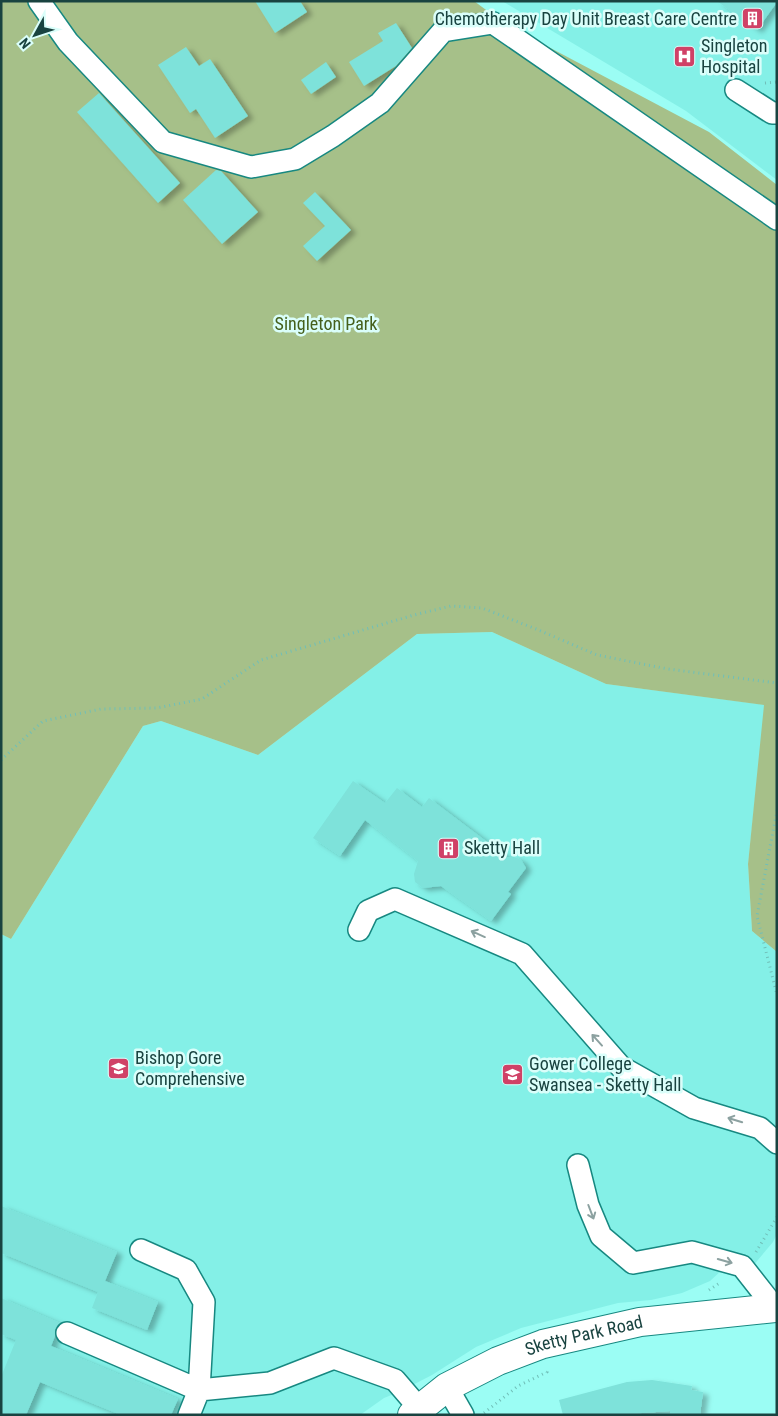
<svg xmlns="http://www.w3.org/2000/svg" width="778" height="1416" viewBox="0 0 778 1416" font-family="'Roboto Condensed',sans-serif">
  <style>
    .built { fill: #84f0e7 }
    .green { fill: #a6c089 }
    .building { fill: #7ee2da; filter: url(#shadow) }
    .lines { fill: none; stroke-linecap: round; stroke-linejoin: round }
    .minor-casing { stroke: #178881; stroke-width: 24 }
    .major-casing { stroke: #178881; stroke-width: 30 }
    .path { stroke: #70bfb8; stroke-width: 3; stroke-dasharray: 1 4; stroke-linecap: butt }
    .minor { stroke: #fff; stroke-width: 21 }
    .major { stroke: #fff; stroke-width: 28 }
    .oneway { stroke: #8ca1a0 }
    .labels { text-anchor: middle; stroke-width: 5; stroke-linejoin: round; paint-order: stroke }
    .poi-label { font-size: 18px; fill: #194340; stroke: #dafefa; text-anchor: start }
    .park-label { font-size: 18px; fill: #45601b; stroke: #dafefa }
    .street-label { font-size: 18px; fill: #194340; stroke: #dafefa }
  </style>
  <defs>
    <filter id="shadow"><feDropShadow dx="5.5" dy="3" stdDeviation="2.5" flood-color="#0004"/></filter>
  </defs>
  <rect width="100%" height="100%" fill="#9bfdf4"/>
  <g class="built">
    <path d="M 502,1 L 777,1 L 777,180 L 686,111 Z"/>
    <path d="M 492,632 L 606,684 L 765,705 L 748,864 L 752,931 L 777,952 L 777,1234 L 773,1242 L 752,1267 L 741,1277 L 722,1270 L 710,1281 L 682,1293 L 651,1300 L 618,1303 L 521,1328 L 476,1347 L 432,1375 L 399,1392 L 384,1398 L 360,1415 L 1,1415 L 1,934 L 11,939 L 143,726 L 161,721 L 258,755 L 417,634 Z"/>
  </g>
  <path class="green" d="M 1,1 L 474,1 L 505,24 L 709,132 L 777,185 L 777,952 L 752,931 L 748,864 L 764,705 L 606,684 L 492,632 L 417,634 L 258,755 L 161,721 L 143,726 L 11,939 L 1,934 Z"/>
  <g class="building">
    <path d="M 255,1 L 300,1 L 307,12 L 275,33 Z"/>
    <path d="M 717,1 L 777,1 L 777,2 L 757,30 Z"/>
    <path d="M 396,23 L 412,48 L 396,66 L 364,86 L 349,62 L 383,41 L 378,33 Z"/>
    <path d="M 186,47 L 199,66 L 210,59 L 248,116 L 215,138 L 196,109 L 190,113 L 158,65 Z"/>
    <path d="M 326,62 L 336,77 L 311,94 L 301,80 Z"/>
    <path d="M 99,93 L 180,183 L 158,203 L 77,112 Z"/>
    <path d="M 216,170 L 221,171 L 258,212 L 222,244 L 183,200 Z"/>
    <path d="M 315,192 L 351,230 L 317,261 L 303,246 L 325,226 L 303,203 Z"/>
    <path d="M 353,781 L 385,803 L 397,788 L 422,807 L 429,798 L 507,857 L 514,857 L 521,860 L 526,868 L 508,892 L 511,894 L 491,921 L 441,886 L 423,888 L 415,882 L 414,874 L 418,861 L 365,820 L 340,856 L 313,838 Z"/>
    <path d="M 1,1206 L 117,1252 L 105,1281 L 158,1302 L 147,1330 L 92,1308 L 98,1292 L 1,1253 Z"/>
    <path d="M 1,1298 L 60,1323 L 55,1329 L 55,1336 L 51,1346 L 178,1399 L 171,1415 L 121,1415 L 40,1382 L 26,1415 L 1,1415 L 1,1377 L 16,1340 L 1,1334 Z"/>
    <path d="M 652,1380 L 692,1386 L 691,1390 L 703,1392 L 700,1415 L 670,1415 L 670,1411 L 613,1415 L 563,1415 L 559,1400 L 627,1382 Z"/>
  </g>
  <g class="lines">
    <defs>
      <g id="minor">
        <path d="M 39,1 L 68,42 L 163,142 L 251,167 L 295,159 L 333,136 L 380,103 L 443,31 L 493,23 L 777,219"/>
        <path d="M 736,90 L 772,113 L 777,113"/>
        <path d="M 359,930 L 368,911 L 395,899 L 522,954 L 621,1067 L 694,1108 L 760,1128 L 777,1143"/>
        <path d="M 578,1165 L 588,1205 L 601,1236 L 633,1263 L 692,1252 L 742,1266 L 775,1308"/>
        <path d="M 67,1333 L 199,1390 L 204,1302 L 186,1270 L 141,1250"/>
        <path d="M 447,1387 L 463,1415"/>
        <path d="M 189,1415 L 199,1390 L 270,1383 L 334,1358 L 395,1380 L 419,1408"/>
      </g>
      <g id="major">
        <path id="s1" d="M 412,1415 L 447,1387 L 498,1361 L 543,1344 L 640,1322 L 775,1308"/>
      </g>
    </defs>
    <use href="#minor" class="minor-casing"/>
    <use href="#major" class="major-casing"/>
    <g class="path">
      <path d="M 765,83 L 777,82"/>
      <path d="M 1,760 L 43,721 L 101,709 L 157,708 L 202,699 L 261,660 L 414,615 L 451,606 L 482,608 L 536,629 L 597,655 L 668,669 L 777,683"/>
      <path d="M 777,810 L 757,916 L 777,995"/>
      <path d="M 756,1252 L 777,1217"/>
      <path d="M 709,1290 L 721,1282"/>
      <path d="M 484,1413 L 518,1386 L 547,1372 L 546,1369"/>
    </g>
    <use href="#minor" class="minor"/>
    <use href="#major" class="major"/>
  </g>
  <defs><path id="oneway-shaft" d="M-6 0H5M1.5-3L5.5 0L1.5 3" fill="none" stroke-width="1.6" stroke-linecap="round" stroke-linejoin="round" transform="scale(1.25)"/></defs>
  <g class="oneway">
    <use href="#oneway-shaft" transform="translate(478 934) rotate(-156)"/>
    <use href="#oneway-shaft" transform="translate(597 1040) rotate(-132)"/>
    <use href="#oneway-shaft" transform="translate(735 1120) rotate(-163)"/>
    <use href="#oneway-shaft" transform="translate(591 1212) rotate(69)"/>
    <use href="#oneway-shaft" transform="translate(725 1261) rotate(16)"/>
  </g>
  <defs>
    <symbol id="building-square" viewBox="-11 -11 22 22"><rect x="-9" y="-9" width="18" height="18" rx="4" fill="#d04167" stroke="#dafefa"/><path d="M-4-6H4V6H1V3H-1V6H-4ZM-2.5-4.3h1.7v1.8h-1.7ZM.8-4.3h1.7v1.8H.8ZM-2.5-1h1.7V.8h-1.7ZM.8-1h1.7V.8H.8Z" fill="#fff"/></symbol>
    <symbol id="hospital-square" viewBox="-11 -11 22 22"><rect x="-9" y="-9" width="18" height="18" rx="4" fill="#d04167" stroke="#dafefa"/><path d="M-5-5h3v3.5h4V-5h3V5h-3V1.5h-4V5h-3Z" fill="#fff"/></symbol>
    <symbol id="school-square" viewBox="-11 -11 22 22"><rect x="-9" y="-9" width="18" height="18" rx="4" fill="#d04167" stroke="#dafefa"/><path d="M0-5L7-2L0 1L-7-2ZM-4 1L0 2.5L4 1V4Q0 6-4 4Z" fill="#fff"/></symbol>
    <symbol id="university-square" viewBox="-11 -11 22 22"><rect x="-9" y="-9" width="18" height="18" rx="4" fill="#d04167" stroke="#dafefa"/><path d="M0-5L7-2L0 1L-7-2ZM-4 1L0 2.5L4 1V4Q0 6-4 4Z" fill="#fff"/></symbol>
  </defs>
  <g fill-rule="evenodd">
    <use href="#building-square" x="740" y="6" width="25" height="25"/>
    <use href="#hospital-square" x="672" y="44" width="25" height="25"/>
    <use href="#building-square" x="436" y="836" width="25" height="25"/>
    <use href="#school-square" x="106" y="1056" width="25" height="25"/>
    <use href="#university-square" x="500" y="1062" width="25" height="25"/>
  </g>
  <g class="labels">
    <g class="poi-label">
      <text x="737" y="25" text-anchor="end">Chemotherapy Day Unit Breast Care Centre</text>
      <text x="701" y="52">Singleton<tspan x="701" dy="21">Hospital</tspan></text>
      <text x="464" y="854">Sketty Hall</text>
      <text x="135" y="1064">Bishop Gore<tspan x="135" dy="21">Comprehensive</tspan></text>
      <text x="529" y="1070">Gower College<tspan x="529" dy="21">Swansea - Sketty Hall</tspan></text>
    </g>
    <g class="park-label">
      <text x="326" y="330">Singleton Park</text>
    </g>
    <g class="street-label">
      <text dy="6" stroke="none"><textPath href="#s1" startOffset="192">Sketty Park Road</textPath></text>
    </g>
  </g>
  <rect width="778" height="1416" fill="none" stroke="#194340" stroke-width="5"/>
  <g transform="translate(35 35) rotate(230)" stroke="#dafefa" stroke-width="4" paint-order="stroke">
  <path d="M0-4L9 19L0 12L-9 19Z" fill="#194340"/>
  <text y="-8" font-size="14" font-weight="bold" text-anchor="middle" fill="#194340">N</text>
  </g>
</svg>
